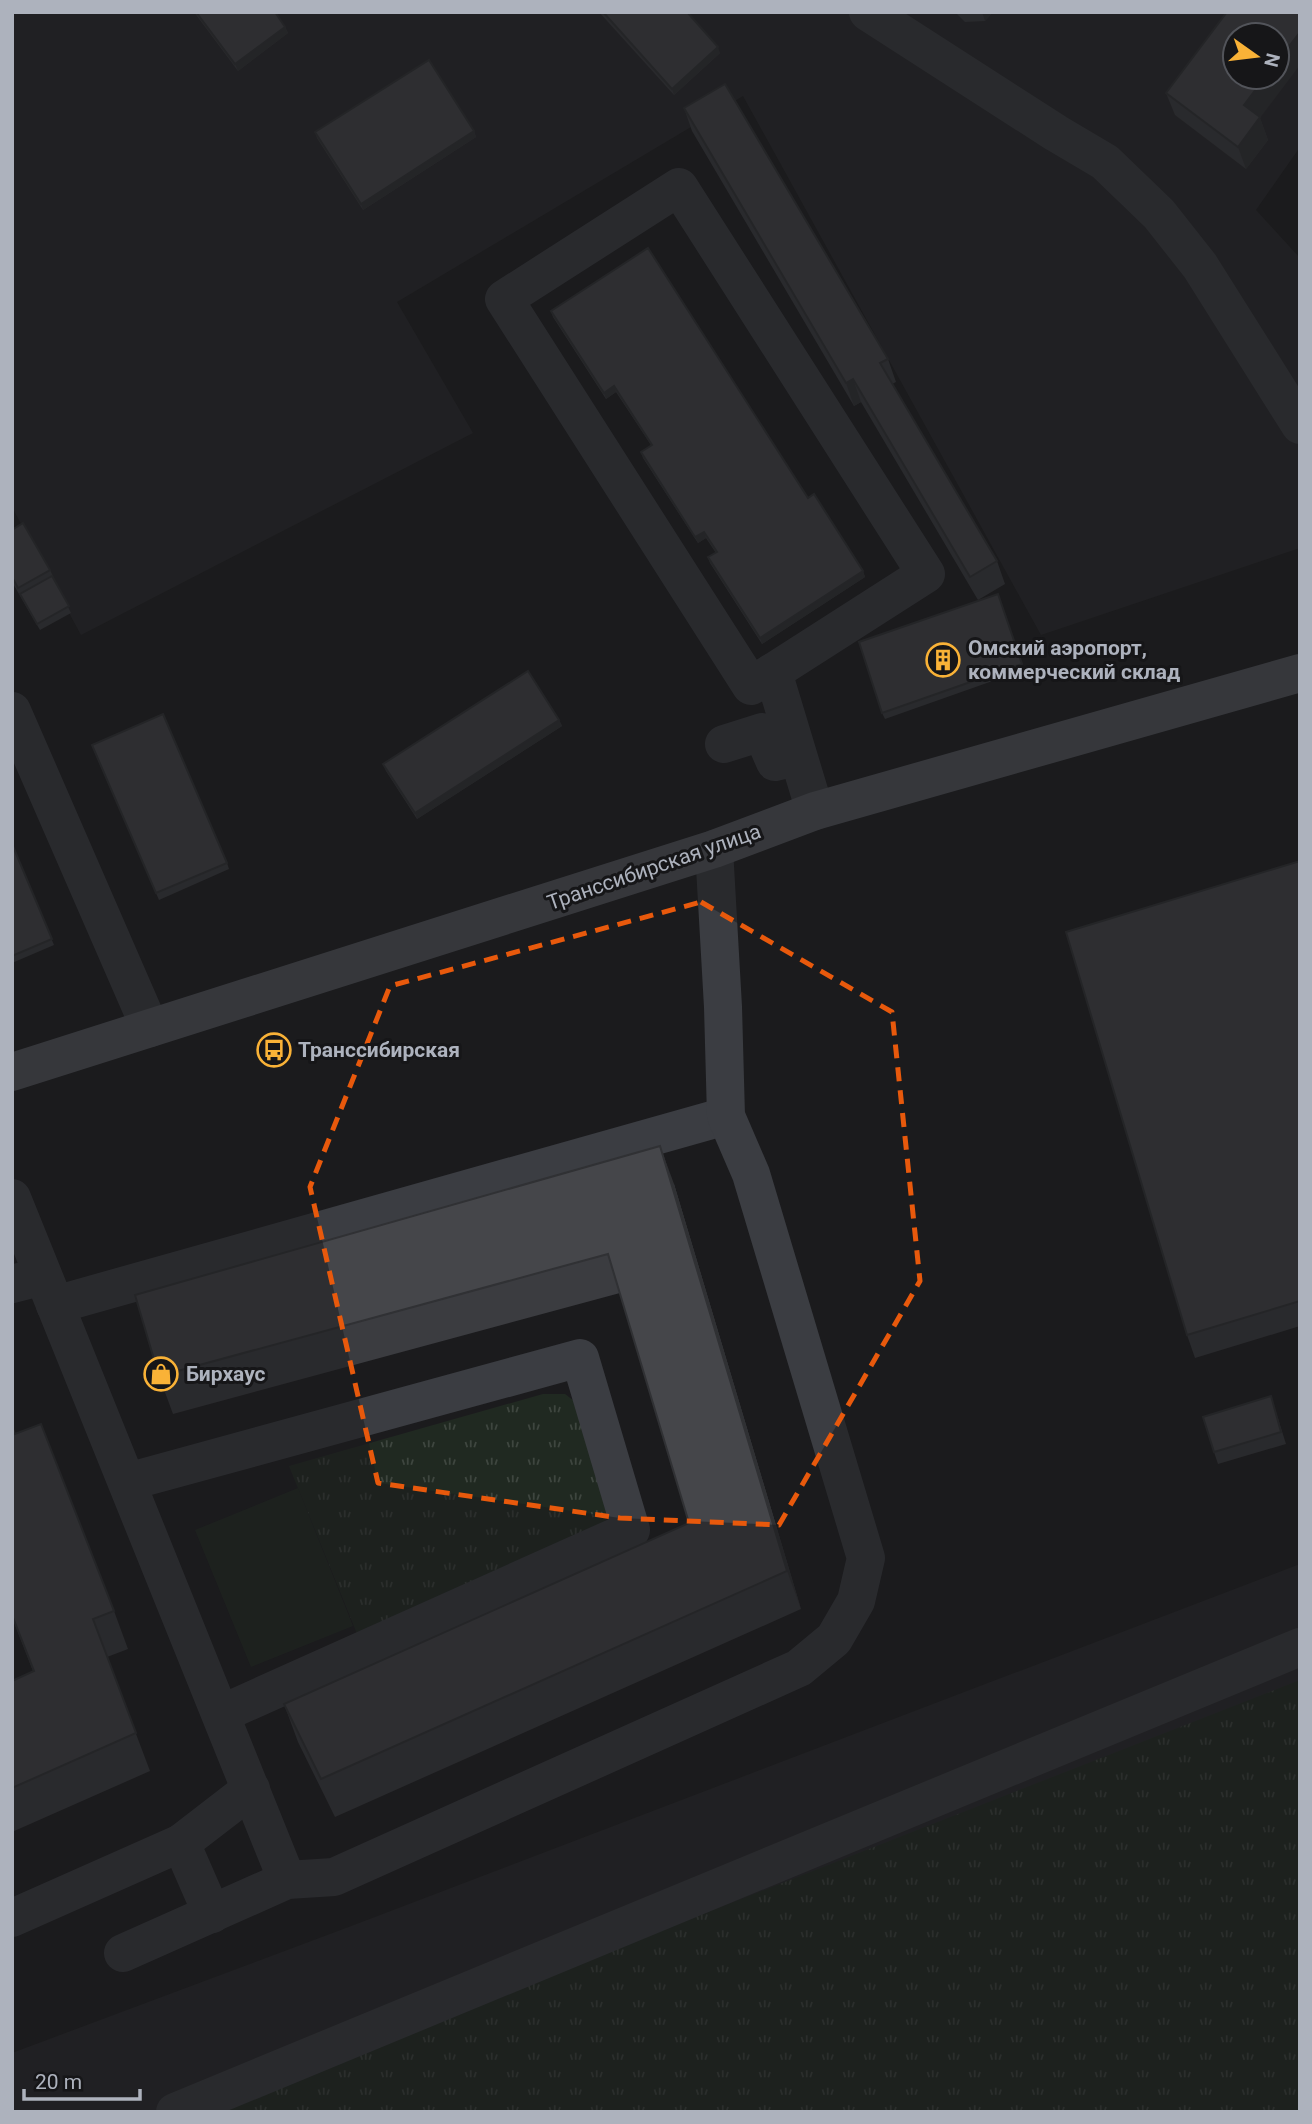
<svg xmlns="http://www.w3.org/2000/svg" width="1312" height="2124" viewBox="0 0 1312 2124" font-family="Roboto,sans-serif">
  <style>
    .built { fill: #27272a; fill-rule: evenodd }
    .grass { fill: url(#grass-tufts) }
    .pitch { fill: #202921 }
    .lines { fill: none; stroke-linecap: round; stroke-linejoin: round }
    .minor { stroke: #3b3d42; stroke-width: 38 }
    .major { stroke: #575a61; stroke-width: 38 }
    .wall { fill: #3b3c40 }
    .shaded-wall { fill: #303134 }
    .building { fill: #45464a; stroke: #303134; stroke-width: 2 }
    .marked { fill: none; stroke: #e8590c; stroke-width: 5; stroke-dasharray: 14 9; stroke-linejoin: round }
    .labels { text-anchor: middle; stroke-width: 6; stroke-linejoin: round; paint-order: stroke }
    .poi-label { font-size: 21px; font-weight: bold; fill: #adb2bd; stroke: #161618; text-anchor: start }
    .street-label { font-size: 21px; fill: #adb2bd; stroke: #161618 }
  </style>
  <defs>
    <pattern id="grass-tufts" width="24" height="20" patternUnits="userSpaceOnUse" patternTransform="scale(1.75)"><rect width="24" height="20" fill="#202921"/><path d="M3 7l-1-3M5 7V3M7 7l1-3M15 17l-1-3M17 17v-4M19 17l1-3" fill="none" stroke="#3e463f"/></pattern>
  </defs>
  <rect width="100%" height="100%" fill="#1b1b1d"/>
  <g class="built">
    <path d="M 12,12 L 1300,12 L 1300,147 L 1256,210 L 1300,258 L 1300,548 L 1041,635 L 743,96 L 397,302 L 473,433 L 81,635 L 12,507 ZM 1235,35 L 1277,35 L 1277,77 L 1235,77 Z"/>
    <path d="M 1300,1564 L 1300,2112 L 12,2112 L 12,2053 L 354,1925 Z"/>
  </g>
  <g class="grass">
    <path d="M 543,1394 L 565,1394 L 578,1404 L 608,1515 L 598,1535 L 358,1636 L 289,1466 Z"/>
    <path d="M 1300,1680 L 1300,2112 L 154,2112 L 499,1994 Z"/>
  </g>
  <path class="pitch" d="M 298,1488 L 353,1626 L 251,1667 L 195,1530 Z"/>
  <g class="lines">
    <g class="minor">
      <path d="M 868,12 L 1056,133 L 1105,162 L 1159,214 L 1200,266 L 1300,425"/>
      <path d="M 679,187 L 926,574 L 751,686 L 504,299 Z"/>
      <path d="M 773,672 L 815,811"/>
      <path d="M 12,711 L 150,1028"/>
      <path d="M 724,744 L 762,732 L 775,762 L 792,758"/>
      <path d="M 12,1198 L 287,1880"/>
      <path d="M 12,1284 L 43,1276"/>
      <path d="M 55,1305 L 726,1116"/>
      <path d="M 127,1482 L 580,1358 L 631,1530 L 221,1714"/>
      <path d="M 181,1843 L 212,1914"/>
      <path d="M 12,1918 L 181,1843 L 251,1789"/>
      <path d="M 123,1953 L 287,1880 L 334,1877 L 799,1668 L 834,1639 L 856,1601 L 866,1558 L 751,1174 L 726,1116 L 723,1007 L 714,849"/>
      <path d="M 175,2112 L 1300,1647"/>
    </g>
    <path class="major" d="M 12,1072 L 714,849 L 815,811 L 1300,673"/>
  </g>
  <g class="wall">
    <path d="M 194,12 L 275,12 L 285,27 L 288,33 L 238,71 Z"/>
    <path d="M 599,12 L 687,12 L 720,53 L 674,95 Z"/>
    <path d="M 955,12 L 993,12 L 985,21 L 965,22 Z"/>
    <path d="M 1166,93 L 1260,118 L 1268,140 L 1246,169 L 1175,115 Z"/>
    <path d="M 684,108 L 888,359 L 896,382 L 892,384 L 997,561 L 1005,584 L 978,600 L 861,402 L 854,406 L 692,131 Z"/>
    <path d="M 474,131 L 476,137 L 363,210 L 317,138 L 315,132 Z"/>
    <path d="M 551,311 L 808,498 L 863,571 L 865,577 L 762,644 L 710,563 L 708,557 L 716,553 L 706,538 L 698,543 L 643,458 L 641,452 L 651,445 L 616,392 L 606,399 L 553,317 Z"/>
    <path d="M 12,530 L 50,570 L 71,613 L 40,630 L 12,582 Z"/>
    <path d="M 998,594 L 1024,670 L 885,719 L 882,713 Z"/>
    <path d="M 559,720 L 562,726 L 417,819 L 386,771 L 383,764 Z"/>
    <path d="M 94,751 L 227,863 L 229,869 L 159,900 Z"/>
    <path d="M 12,844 L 54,945 L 12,963 Z"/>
    <path d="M 1300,861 L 1300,1326 L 1195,1358 L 1187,1335 Z"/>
    <path d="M 674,1184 L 801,1609 L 335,1817 L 298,1742 L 284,1704 L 689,1523 L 620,1293 L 173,1414 L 159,1376 Z"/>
    <path d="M 1275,1409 L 1286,1444 L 1218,1464 L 1214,1452 Z"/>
    <path d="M 12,1427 L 15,1434 L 114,1611 L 128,1649 L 107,1657 L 150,1771 L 12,1832 L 12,1681 L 33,1671 L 12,1617 Z"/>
  </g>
  <g class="shaded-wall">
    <path d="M 982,12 L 993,12 L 985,21 Z"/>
    <path d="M 285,27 L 288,33 L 238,71 L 235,64 Z"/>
    <path d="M 1300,32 L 1300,65 L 1260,118 L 1268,140 L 1246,169 L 1238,147 L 1244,105 L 1265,77 L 1277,77 L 1277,62 Z"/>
    <path d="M 718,47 L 720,53 L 674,95 L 672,89 Z"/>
    <path d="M 474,131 L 476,137 L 363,210 L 361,204 Z"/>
    <path d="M 853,379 L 861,402 L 854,406 L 846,383 Z"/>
    <path d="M 614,386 L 616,392 L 606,399 L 604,393 Z"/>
    <path d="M 704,532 L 706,538 L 698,543 L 695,537 Z"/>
    <path d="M 863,571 L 865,577 L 762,644 L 760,638 Z"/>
    <path d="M 559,720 L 562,726 L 417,819 L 415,813 Z"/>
    <path d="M 660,1146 L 674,1184 L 801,1609 L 787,1571 Z"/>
  </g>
  <g class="building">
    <path d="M 196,12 L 275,12 L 285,27 L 235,64 Z"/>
    <path d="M 603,12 L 687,12 L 718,47 L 672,89 Z"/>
    <path d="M 1227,12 L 1300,12 L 1300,32 L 1277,62 L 1277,35 L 1235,35 L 1235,77 L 1265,77 L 1244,105 L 1260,117 L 1238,147 L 1166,93 Z"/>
    <path d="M 429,60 L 474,131 L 361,204 L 315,132 Z"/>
    <path d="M 725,84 L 888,359 L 880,363 L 997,561 L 970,577 L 853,379 L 846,383 L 684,108 Z"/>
    <path d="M 648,248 L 808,498 L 814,494 L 863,571 L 760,638 L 708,557 L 717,552 L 704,532 L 695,537 L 641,452 L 652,445 L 614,386 L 604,393 L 551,311 Z"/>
    <path d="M 23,523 L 50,570 L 18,588 L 12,577 L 12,530 Z"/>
    <path d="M 52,576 L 69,606 L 37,624 L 20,594 Z"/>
    <path d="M 998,594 L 1022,664 L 882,713 L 859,642 Z"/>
    <path d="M 528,671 L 559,720 L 415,813 L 383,764 Z"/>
    <path d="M 163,714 L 227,863 L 156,893 L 92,745 Z"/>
    <path d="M 12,844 L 52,939 L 12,956 Z"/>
    <path d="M 1300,861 L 1300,1301 L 1187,1335 L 1066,932 Z"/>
    <path d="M 660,1146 L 787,1571 L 321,1779 L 284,1704 L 689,1523 L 608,1254 L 159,1376 L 135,1295 Z"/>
    <path d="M 1271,1396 L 1281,1432 L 1214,1452 L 1203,1417 Z"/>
    <path d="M 41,1424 L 114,1611 L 93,1619 L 136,1733 L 12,1788 L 12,1681 L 34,1671 L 12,1615 L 12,1427 L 15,1434 Z"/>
  </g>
  <path d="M0 0H1312V2124H0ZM 701,902 L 892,1012 L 920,1281 L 779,1525 L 620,1518 L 378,1483 L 310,1187 L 390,986 Z" fill="#1b1b1d" fill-opacity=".55" fill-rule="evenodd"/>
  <path class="marked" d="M 701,902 L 892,1012 L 920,1281 L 779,1525 L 620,1518 L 378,1483 L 310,1187 L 390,986 Z"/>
  <defs>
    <symbol id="building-ring" viewBox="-11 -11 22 22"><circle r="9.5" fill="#161618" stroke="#f9b237" stroke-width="1.5"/><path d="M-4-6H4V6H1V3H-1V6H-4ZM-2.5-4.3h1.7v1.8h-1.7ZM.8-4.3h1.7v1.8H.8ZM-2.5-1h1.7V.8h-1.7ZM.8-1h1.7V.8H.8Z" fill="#f9b237"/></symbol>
    <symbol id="bus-ring" viewBox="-11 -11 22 22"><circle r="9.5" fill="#161618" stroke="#f9b237" stroke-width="1.5"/><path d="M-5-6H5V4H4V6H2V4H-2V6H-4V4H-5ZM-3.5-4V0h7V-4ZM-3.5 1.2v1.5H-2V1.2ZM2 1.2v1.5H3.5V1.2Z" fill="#f9b237"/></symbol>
    <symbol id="shop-ring" viewBox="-11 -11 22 22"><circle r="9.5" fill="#161618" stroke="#f9b237" stroke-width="1.5"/><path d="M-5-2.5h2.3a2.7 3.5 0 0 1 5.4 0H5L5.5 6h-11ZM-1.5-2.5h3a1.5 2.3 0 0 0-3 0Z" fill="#f9b237"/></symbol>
  </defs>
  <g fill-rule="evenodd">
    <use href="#building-ring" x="924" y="641" width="38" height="38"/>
    <use href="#bus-ring" x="255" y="1031" width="38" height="38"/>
    <use href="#shop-ring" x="142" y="1355" width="38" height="38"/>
  </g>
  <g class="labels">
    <g class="poi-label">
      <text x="968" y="655">Омский аэропорт,<tspan x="968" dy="24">коммерческий склад</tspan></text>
      <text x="298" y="1057">Транссибирская</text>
      <text x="186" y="1381">Бирхаус</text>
    </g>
    <g class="street-label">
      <text transform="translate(654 867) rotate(-19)" y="7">Транссибирская улица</text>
    </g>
  </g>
  <rect width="1312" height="2124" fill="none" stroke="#adb2bd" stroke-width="28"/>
  <g transform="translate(1256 56) rotate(104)"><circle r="33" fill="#161618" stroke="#52545a" stroke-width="2"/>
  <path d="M0-5L12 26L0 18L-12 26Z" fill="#f9b237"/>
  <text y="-10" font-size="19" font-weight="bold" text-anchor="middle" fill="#adb2bd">N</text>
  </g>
  <path d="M24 2089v10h116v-10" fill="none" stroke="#adb2bd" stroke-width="3.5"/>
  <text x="35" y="2089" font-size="21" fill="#adb2bd" stroke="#161618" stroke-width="5" paint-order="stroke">20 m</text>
</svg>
